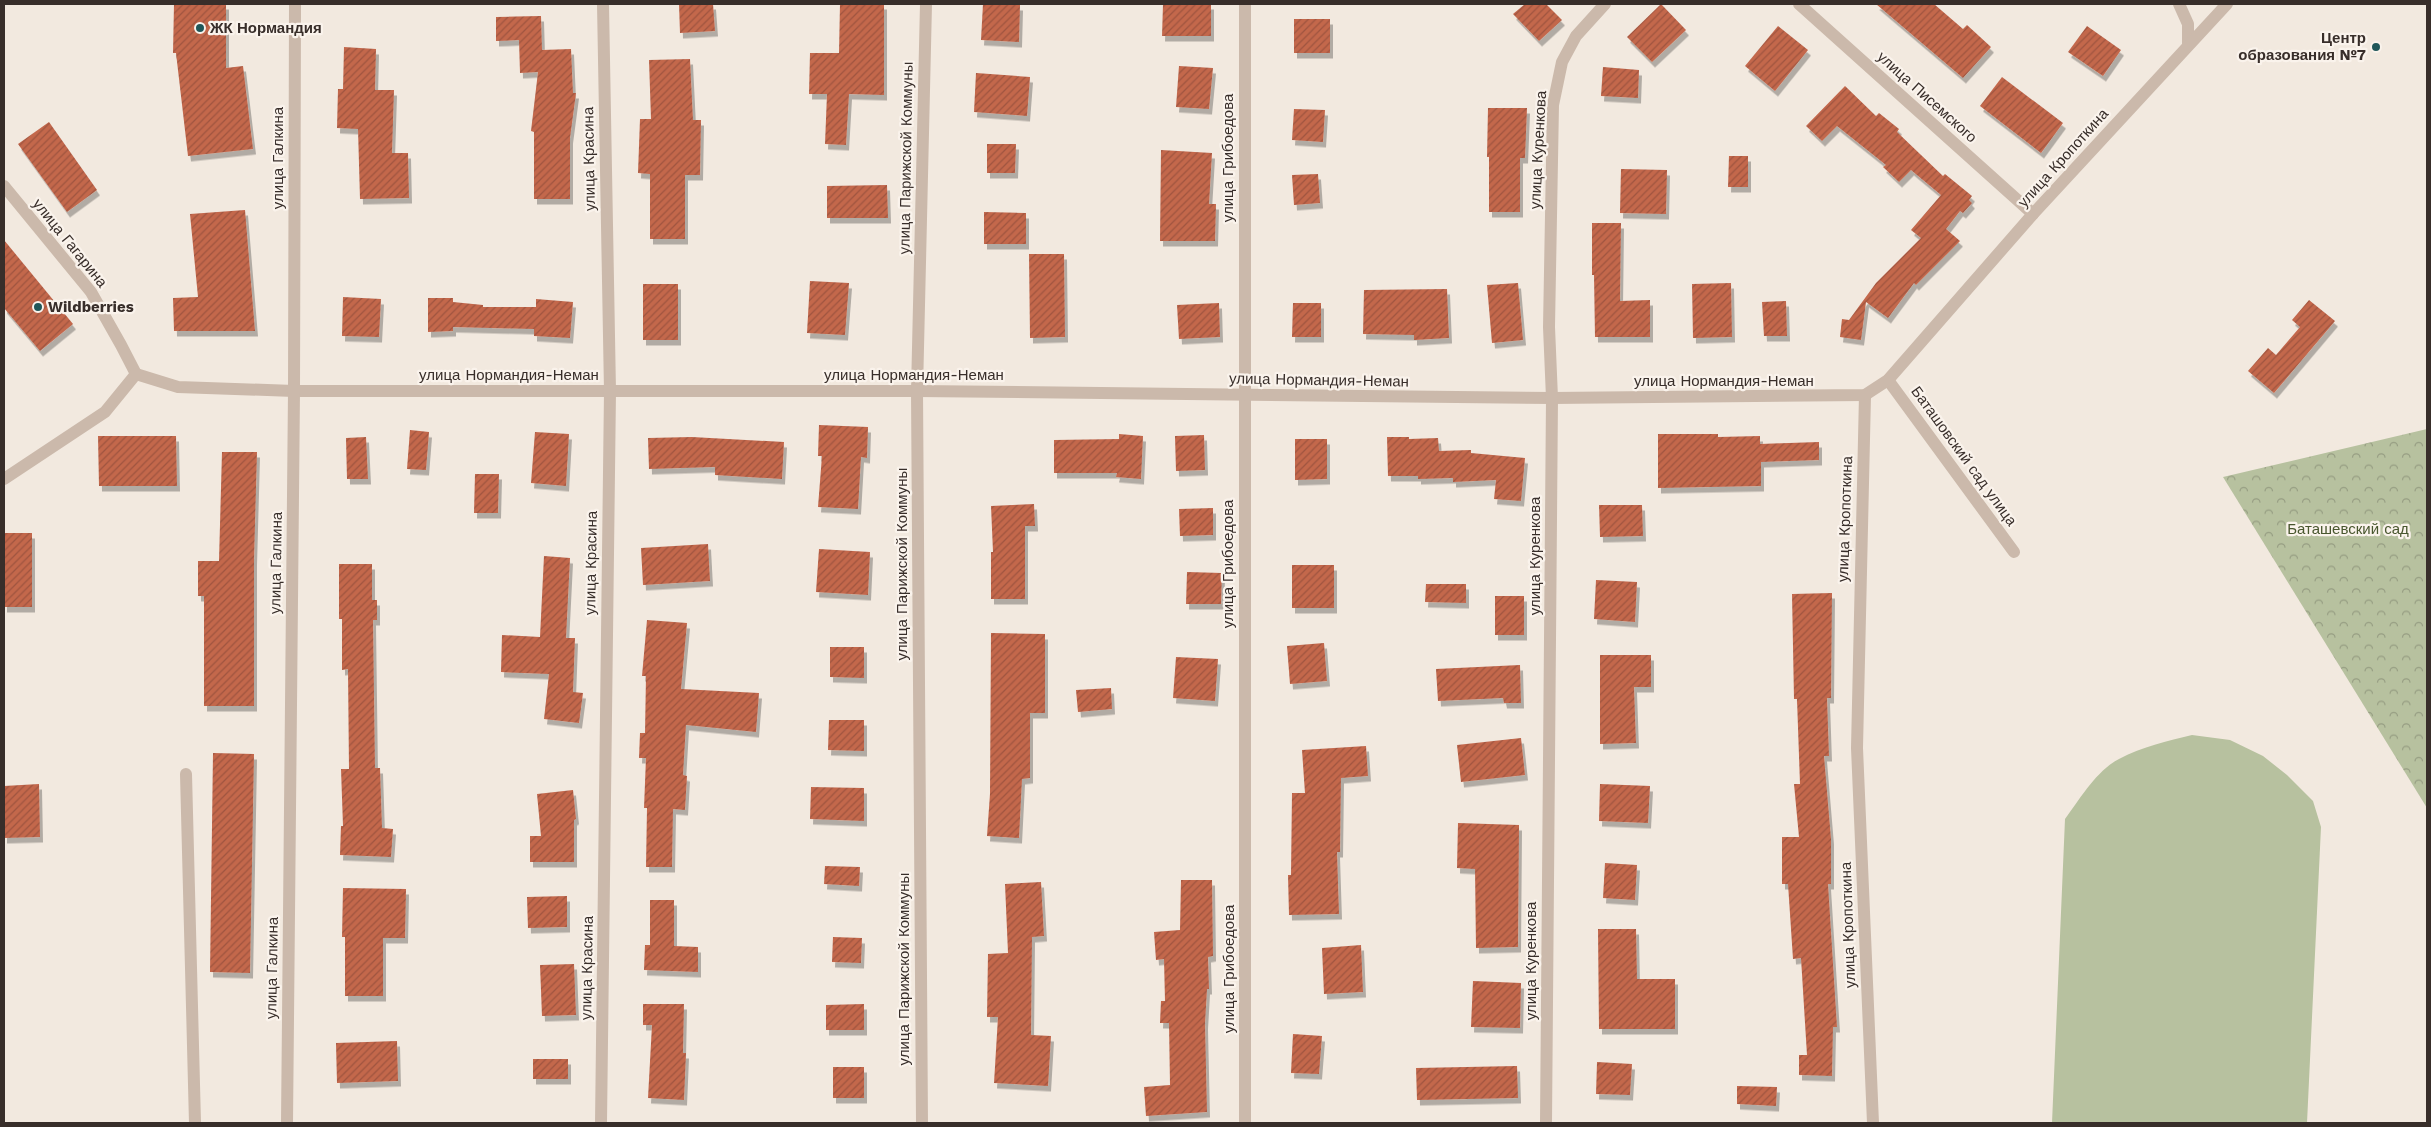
<svg xmlns="http://www.w3.org/2000/svg" width="2431" height="1127" viewBox="0 0 2431 1127" font-family="'Work Sans',sans-serif">
  <style>
    .grass { fill: #b7c19f }
    .park { fill: url(#park-crowns) }
    .building { fill: url(#building-hatch); filter: url(#shadow) }
    .lines { fill: none; stroke-linecap: round; stroke-linejoin: round }
    .minor { stroke: #cbb9ab; stroke-width: 12 }
    .poi-dot { fill: #205759; stroke: #faf3ec; stroke-width: 2 }
    .labels { text-anchor: middle; stroke-width: 4.5; stroke-linejoin: round; paint-order: stroke }
    .poi-label { font-size: 15px; font-weight: bold; fill: #382e2a; stroke: #faf3ec; text-anchor: start }
    .street-label { font-size: 15px; fill: #382e2a; stroke: #faf3ec }
    .park-label { font-size: 15px; fill: #48562e; stroke: #faf3ec }
  </style>
  <defs>
    <pattern id="park-crowns" width="20" height="18" patternUnits="userSpaceOnUse" patternTransform="scale(1.25)"><rect width="20" height="18" fill="#b7c19f"/><path d="M2 6a3 3 0 1 1 6 0M12 15a3 3 0 1 1 6 0" fill="none" stroke="#969d82"/></pattern>
    <pattern id="building-hatch" width="6" height="6" patternUnits="userSpaceOnUse" patternTransform="scale(1.25)"><rect width="6" height="6" fill="#c3674c"/><path d="M-1 1l2-2M0 6l6-6M5 7l2-2" fill="none" stroke="#9f553f"/></pattern>
    <filter id="shadow"><feDropShadow dx="3" dy="5.5" stdDeviation="0" flood-color="#0004"/></filter>
  </defs>
  <rect width="100%" height="100%" fill="#f2e9df"/>
  <path class="grass" d="M 2192,735 L 2230,740 L 2263,756 L 2287,775 L 2313,801 L 2321,827 L 2307,1123 L 2052,1123 L 2065,819 C 2080,799 2096,771 2119,759 C 2141,747 2168,741 2192,735 Z"/>
  <path class="park" d="M 2427,429 L 2427,808 L 2223,477 Z"/>
  <g class="building">
    <path d="M 174,4 L 226,4 L 226,68 L 243,66 L 253,149 L 188,156 L 176,53 L 173,53 Z"/>
    <path d="M 679,4 L 713,4 L 715,31 L 680,33 Z"/>
    <path d="M 840,4 L 884,4 L 884,95 L 849,94 L 846,145 L 825,144 L 827,94 L 809,94 L 810,53 L 839,53 Z"/>
    <path d="M 983,4 L 1020,5 L 1019,42 L 981,40 Z"/>
    <path d="M 1163,4 L 1211,4 L 1211,36 L 1162,36 Z"/>
    <path d="M 1525,4 L 1546,4 L 1562,20 L 1539,41 L 1513,14 Z"/>
    <path d="M 1661,4 L 1686,30 L 1652,62 L 1627,37 Z"/>
    <path d="M 1876,4 L 1934,4 L 1963,29 L 1967,25 L 1991,47 L 1963,78 Z"/>
    <path d="M 541,16 L 542,50 L 571,49 L 573,93 L 576,93 L 570,138 L 570,199 L 534,199 L 534,132 L 531,131 L 538,72 L 520,73 L 519,40 L 496,41 L 496,17 Z"/>
    <rect x="1294" y="19" width="36" height="34"/>
    <path d="M 1778,26 L 1808,50 L 1775,91 L 1745,66 Z"/>
    <path d="M 2087,26 L 2121,50 L 2103,76 L 2068,52 Z"/>
    <path d="M 344,47 L 376,49 L 375,90 L 394,90 L 392,153 L 408,153 L 409,198 L 360,199 L 358,129 L 337,128 L 338,89 L 343,89 Z"/>
    <path d="M 690,59 L 693,120 L 701,120 L 700,175 L 685,175 L 685,239 L 650,239 L 650,174 L 638,173 L 640,119 L 651,119 L 649,60 Z"/>
    <path d="M 1179,66 L 1213,68 L 1209,109 L 1176,107 Z"/>
    <path d="M 1603,67 L 1639,70 L 1638,98 L 1601,96 Z"/>
    <path d="M 976,73 L 1030,77 L 1027,116 L 974,112 Z"/>
    <path d="M 2002,77 L 2063,123 L 2041,153 L 1980,106 Z"/>
    <path d="M 1845,86 L 1876,116 L 1879,113 L 1899,129 L 1897,132 L 1943,176 L 1945,174 L 1972,196 L 1969,200 L 1972,203 L 1963,213 L 1960,211 L 1946,229 L 1960,241 L 1916,285 L 1914,283 L 1888,318 L 1866,302 L 1861,340 L 1840,337 L 1842,319 L 1849,320 L 1876,283 L 1921,238 L 1911,230 L 1941,195 L 1911,170 L 1899,182 L 1883,167 L 1886,165 L 1837,126 L 1822,141 L 1806,126 Z"/>
    <path d="M 1488,108 L 1527,108 L 1525,158 L 1520,158 L 1520,212 L 1489,212 L 1489,157 L 1487,157 Z"/>
    <path d="M 1294,109 L 1325,110 L 1323,142 L 1292,140 Z"/>
    <path d="M 49,122 L 97,190 L 67,212 L 18,144 Z"/>
    <path d="M 987,144 L 1016,144 L 1015,173 L 987,173 Z"/>
    <path d="M 1161,150 L 1212,153 L 1209,204 L 1216,204 L 1215,241 L 1160,241 Z"/>
    <path d="M 1729,156 L 1748,156 L 1748,187 L 1728,187 Z"/>
    <path d="M 1621,169 L 1667,170 L 1666,214 L 1620,213 Z"/>
    <path d="M 1318,174 L 1320,203 L 1294,205 L 1292,175 Z"/>
    <path d="M 887,185 L 888,218 L 827,218 L 827,186 Z"/>
    <path d="M 245,210 L 255,331 L 174,331 L 173,298 L 198,297 L 190,214 Z"/>
    <path d="M 984,212 L 1026,213 L 1026,244 L 984,244 Z"/>
    <path d="M 1592,223 L 1621,223 L 1620,301 L 1650,300 L 1650,337 L 1595,337 L 1594,275 L 1592,275 Z"/>
    <path d="M 4,240 L 73,324 L 40,351 L 4,308 Z"/>
    <path d="M 1029,254 L 1064,254 L 1065,337 L 1030,338 Z"/>
    <path d="M 810,281 L 849,283 L 845,335 L 807,333 Z"/>
    <path d="M 1518,283 L 1523,340 L 1492,343 L 1487,285 Z"/>
    <path d="M 1731,283 L 1732,337 L 1693,338 L 1692,284 Z"/>
    <rect x="643" y="284" width="35" height="56"/>
    <path d="M 1447,289 L 1449,338 L 1414,340 L 1414,335 L 1363,334 L 1364,290 Z"/>
    <path d="M 343,297 L 381,299 L 379,337 L 342,336 Z"/>
    <path d="M 428,298 L 453,298 L 453,302 L 483,305 L 483,307 L 536,307 L 536,299 L 573,302 L 570,338 L 534,336 L 534,329 L 453,327 L 453,331 L 428,332 Z"/>
    <path d="M 2309,300 L 2335,321 L 2274,393 L 2248,371 L 2268,348 L 2276,355 L 2300,327 L 2292,320 Z"/>
    <path d="M 1786,301 L 1787,336 L 1764,336 L 1762,302 Z"/>
    <path d="M 1219,303 L 1220,337 L 1179,339 L 1177,305 Z"/>
    <path d="M 1293,303 L 1321,303 L 1321,337 L 1292,337 Z"/>
    <path d="M 819,425 L 868,427 L 867,458 L 861,457 L 858,509 L 818,507 L 822,456 L 818,456 Z"/>
    <path d="M 410,430 L 429,432 L 426,470 L 407,469 Z"/>
    <path d="M 535,432 L 569,434 L 566,486 L 531,483 Z"/>
    <path d="M 1119,434 L 1143,436 L 1141,479 L 1116,477 L 1117,473 L 1054,473 L 1054,440 L 1119,439 Z"/>
    <path d="M 1658,434 L 1718,434 L 1718,437 L 1760,436 L 1760,444 L 1819,442 L 1819,460 L 1761,462 L 1761,486 L 1658,488 Z"/>
    <path d="M 1204,435 L 1205,470 L 1176,471 L 1175,436 Z"/>
    <path d="M 98,436 L 176,436 L 177,486 L 99,486 Z"/>
    <path d="M 366,437 L 368,479 L 347,479 L 346,438 Z"/>
    <path d="M 692,437 L 784,442 L 782,479 L 715,475 L 715,467 L 649,469 L 648,438 Z"/>
    <path d="M 1387,437 L 1409,437 L 1409,439 L 1438,438 L 1439,451 L 1471,450 L 1471,453 L 1525,458 L 1521,501 L 1494,499 L 1496,480 L 1453,482 L 1453,478 L 1418,479 L 1418,476 L 1388,476 Z"/>
    <path d="M 1295,439 L 1327,439 L 1327,479 L 1295,480 Z"/>
    <path d="M 222,452 L 257,452 L 254,560 L 254,706 L 204,706 L 204,596 L 198,596 L 198,561 L 219,561 Z"/>
    <path d="M 475,474 L 499,474 L 498,513 L 474,513 Z"/>
    <path d="M 1034,504 L 1035,526 L 1025,526 L 1025,599 L 991,599 L 991,552 L 993,552 L 991,506 Z"/>
    <path d="M 1599,505 L 1642,505 L 1643,536 L 1600,537 Z"/>
    <path d="M 1213,508 L 1213,535 L 1180,536 L 1179,509 Z"/>
    <rect x="4" y="533" width="28" height="74"/>
    <path d="M 708,544 L 710,581 L 643,585 L 641,548 Z"/>
    <path d="M 819,549 L 870,552 L 868,595 L 816,592 Z"/>
    <path d="M 544,556 L 570,558 L 566,638 L 575,638 L 573,692 L 583,693 L 579,723 L 544,719 L 549,674 L 501,672 L 502,635 L 540,637 Z"/>
    <path d="M 339,564 L 372,564 L 372,600 L 377,600 L 377,620 L 373,620 L 375,768 L 380,768 L 382,828 L 393,829 L 391,857 L 340,855 L 341,826 L 343,826 L 341,769 L 349,769 L 348,669 L 342,670 L 342,619 L 339,619 Z"/>
    <rect x="1292" y="565" width="42" height="43"/>
    <path d="M 1187,572 L 1222,573 L 1221,604 L 1186,604 Z"/>
    <path d="M 1596,580 L 1637,582 L 1635,622 L 1594,619 Z"/>
    <path d="M 1426,584 L 1466,584 L 1466,603 L 1425,602 Z"/>
    <path d="M 1832,593 L 1831,698 L 1827,698 L 1829,756 L 1824,756 L 1831,839 L 1831,884 L 1828,884 L 1837,1027 L 1833,1027 L 1832,1076 L 1799,1075 L 1799,1055 L 1807,1055 L 1801,958 L 1793,959 L 1788,884 L 1782,884 L 1782,837 L 1799,837 L 1794,784 L 1800,784 L 1797,699 L 1794,699 L 1792,594 Z"/>
    <rect x="1495" y="596" width="29" height="39"/>
    <path d="M 647,620 L 687,623 L 681,689 L 759,693 L 756,732 L 686,725 L 683,775 L 687,776 L 685,810 L 673,809 L 672,867 L 646,867 L 647,808 L 644,808 L 646,758 L 639,758 L 640,733 L 645,733 L 646,676 L 642,676 Z"/>
    <path d="M 991,633 L 1045,634 L 1045,713 L 1030,713 L 1030,778 L 1022,779 L 1019,838 L 987,836 L 990,794 Z"/>
    <path d="M 1324,643 L 1327,681 L 1290,684 L 1287,646 Z"/>
    <path d="M 830,647 L 864,647 L 864,678 L 830,677 Z"/>
    <path d="M 1600,655 L 1651,655 L 1651,687 L 1634,687 L 1636,743 L 1600,744 Z"/>
    <path d="M 1176,657 L 1218,659 L 1215,701 L 1173,698 Z"/>
    <path d="M 1520,665 L 1521,703 L 1504,703 L 1503,698 L 1438,701 L 1436,669 Z"/>
    <path d="M 1111,688 L 1112,709 L 1078,712 L 1076,690 Z"/>
    <path d="M 829,720 L 864,720 L 864,751 L 828,750 Z"/>
    <path d="M 1521,738 L 1525,775 L 1461,782 L 1457,745 Z"/>
    <path d="M 1366,746 L 1368,776 L 1341,778 L 1340,852 L 1337,852 L 1339,914 L 1289,915 L 1288,875 L 1291,875 L 1292,793 L 1305,793 L 1302,750 Z"/>
    <path d="M 213,753 L 254,754 L 250,973 L 210,972 Z"/>
    <path d="M 39,784 L 40,837 L 4,838 L 4,786 Z"/>
    <path d="M 1600,784 L 1650,786 L 1648,823 L 1599,821 Z"/>
    <path d="M 811,787 L 864,788 L 864,821 L 810,819 Z"/>
    <path d="M 573,790 L 576,819 L 574,820 L 574,862 L 530,862 L 530,836 L 541,836 L 537,794 Z"/>
    <path d="M 1458,823 L 1519,825 L 1518,947 L 1476,948 L 1475,869 L 1457,868 Z"/>
    <path d="M 1605,863 L 1637,865 L 1635,900 L 1603,898 Z"/>
    <path d="M 825,866 L 860,867 L 859,886 L 824,884 Z"/>
    <path d="M 1181,880 L 1212,880 L 1213,956 L 1208,957 L 1209,989 L 1207,989 L 1205,1024 L 1207,1112 L 1146,1116 L 1144,1087 L 1170,1085 L 1169,1023 L 1160,1023 L 1161,1001 L 1165,1001 L 1164,959 L 1156,960 L 1154,932 L 1180,930 Z"/>
    <path d="M 1041,882 L 1044,936 L 1032,937 L 1031,1035 L 1051,1036 L 1048,1086 L 994,1083 L 998,1017 L 987,1017 L 988,954 L 1008,953 L 1005,884 Z"/>
    <path d="M 343,888 L 406,889 L 405,938 L 383,938 L 383,996 L 345,996 L 345,937 L 342,937 Z"/>
    <path d="M 567,896 L 567,927 L 528,928 L 527,897 Z"/>
    <path d="M 650,900 L 674,900 L 674,946 L 698,947 L 698,972 L 644,970 L 645,945 L 650,945 Z"/>
    <path d="M 1598,929 L 1636,929 L 1637,979 L 1675,979 L 1675,1029 L 1599,1029 Z"/>
    <path d="M 833,937 L 862,938 L 861,963 L 832,962 Z"/>
    <path d="M 1361,945 L 1363,992 L 1324,994 L 1322,948 Z"/>
    <path d="M 574,964 L 576,1015 L 542,1016 L 540,965 Z"/>
    <path d="M 1473,981 L 1521,983 L 1520,1028 L 1471,1027 Z"/>
    <path d="M 643,1004 L 684,1004 L 683,1053 L 686,1053 L 684,1100 L 648,1098 L 652,1025 L 643,1025 Z"/>
    <path d="M 864,1004 L 864,1030 L 826,1030 L 826,1005 Z"/>
    <path d="M 1293,1034 L 1322,1036 L 1319,1074 L 1291,1073 Z"/>
    <path d="M 397,1041 L 398,1081 L 337,1083 L 336,1043 Z"/>
    <rect x="533" y="1059" width="35" height="20"/>
    <path d="M 1597,1062 L 1632,1064 L 1630,1095 L 1596,1094 Z"/>
    <path d="M 1517,1066 L 1518,1098 L 1417,1100 L 1416,1068 Z"/>
    <rect x="833" y="1067" width="31" height="31"/>
    <path d="M 1737,1086 L 1777,1087 L 1776,1106 L 1737,1104 Z"/>
  </g>
  <g class="lines">
    <g class="minor">
      <path d="M 1245,4 L 1245,1123"/>
      <path d="M 1799,4 L 2033,214"/>
      <path d="M 2179,4 L 2188,24 L 2188,44"/>
      <path d="M 4,186 L 91,292 L 121,345 L 136,374"/>
      <path d="M 1888,380 L 2014,552"/>
      <path d="M 1865,395 L 1857,748 L 1873,1123"/>
      <path d="M 4,479 L 105,412 L 136,374 L 178,387 L 294,391 L 917,391 L 1552,398 L 1865,395 L 1888,380 L 2033,214 L 2227,4"/>
      <path d="M 186,774 L 195,1123"/>
      <path d="M 287,1123 L 294,391 L 295,4"/>
      <path d="M 601,1123 L 610,391 L 603,4"/>
      <path d="M 922,1123 L 917,391 L 926,4"/>
      <path d="M 1546,1123 L 1552,398 L 1549,327 L 1553,105 L 1562,62 L 1576,36 L 1605,4"/>
    </g>
  </g>
  <g class="poi-dot">
    <circle cx="200" cy="28" r="5"/>
    <circle cx="2376" cy="47" r="5"/>
    <circle cx="38" cy="307" r="5"/>
  </g>
  <g class="labels">
    <g class="poi-label">
      <text x="210" y="33">ЖК Нормандия</text>
      <text x="2366" y="43" text-anchor="end">Центр<tspan x="2366" dy="17">образования №7</tspan></text>
      <text x="48" y="312">Wildberries</text>
    </g>
    <g class="street-label">
      <text transform="translate(1927 97) rotate(42)" y="5">улица Писемского</text>
      <text transform="translate(1538 150) rotate(-87)" y="5">улица Куренкова</text>
      <text transform="translate(278 158) rotate(-90)" y="5">улица Галкина</text>
      <text transform="translate(906 158) rotate(-89)" y="5">улица Парижской Коммуны</text>
      <text transform="translate(1228 158) rotate(-90)" y="5">улица Грибоедова</text>
      <text transform="translate(2063 158) rotate(-48)" y="5">улица Кропоткина</text>
      <text transform="translate(589 159) rotate(-91)" y="5">улица Красина</text>
      <text transform="translate(70 243) rotate(51)" y="5">улица Гагарина</text>
      <text x="509" y="380">улица Нормандия-Неман</text>
      <text x="914" y="380">улица Нормандия-Неман</text>
      <text transform="translate(1319 380) rotate(1)" y="5">улица Нормандия-Неман</text>
      <text x="1724" y="386">улица Нормандия-Неман</text>
      <text transform="translate(1964 456) rotate(54)" y="5">Баташовский сад улица</text>
      <text transform="translate(1845 519) rotate(-88)" y="5">улица Кропоткина</text>
      <text transform="translate(1535 556) rotate(-90)" y="5">улица Куренкова</text>
      <text transform="translate(276 563) rotate(-89)" y="5">улица Галкина</text>
      <text transform="translate(591 563) rotate(-89)" y="5">улица Красина</text>
      <text transform="translate(902 564) rotate(-90)" y="5">улица Парижской Коммуны</text>
      <text transform="translate(1228 564) rotate(-90)" y="5">улица Грибоедова</text>
      <text transform="translate(1848 925) rotate(-92)" y="5">улица Кропоткина</text>
      <text transform="translate(1531 961) rotate(-90)" y="5">улица Куренкова</text>
      <text transform="translate(272 968) rotate(-89)" y="5">улица Галкина</text>
      <text transform="translate(587 968) rotate(-89)" y="5">улица Красина</text>
      <text transform="translate(904 969) rotate(-90)" y="5">улица Парижской Коммуны</text>
      <text transform="translate(1229 969) rotate(-90)" y="5">улица Грибоедова</text>
    </g>
    <g class="park-label">
      <text x="2348" y="534">Баташевский сад</text>
    </g>
  </g>
  <rect width="2431" height="1127" fill="none" stroke="#382e2a" stroke-width="10"/>
</svg>
